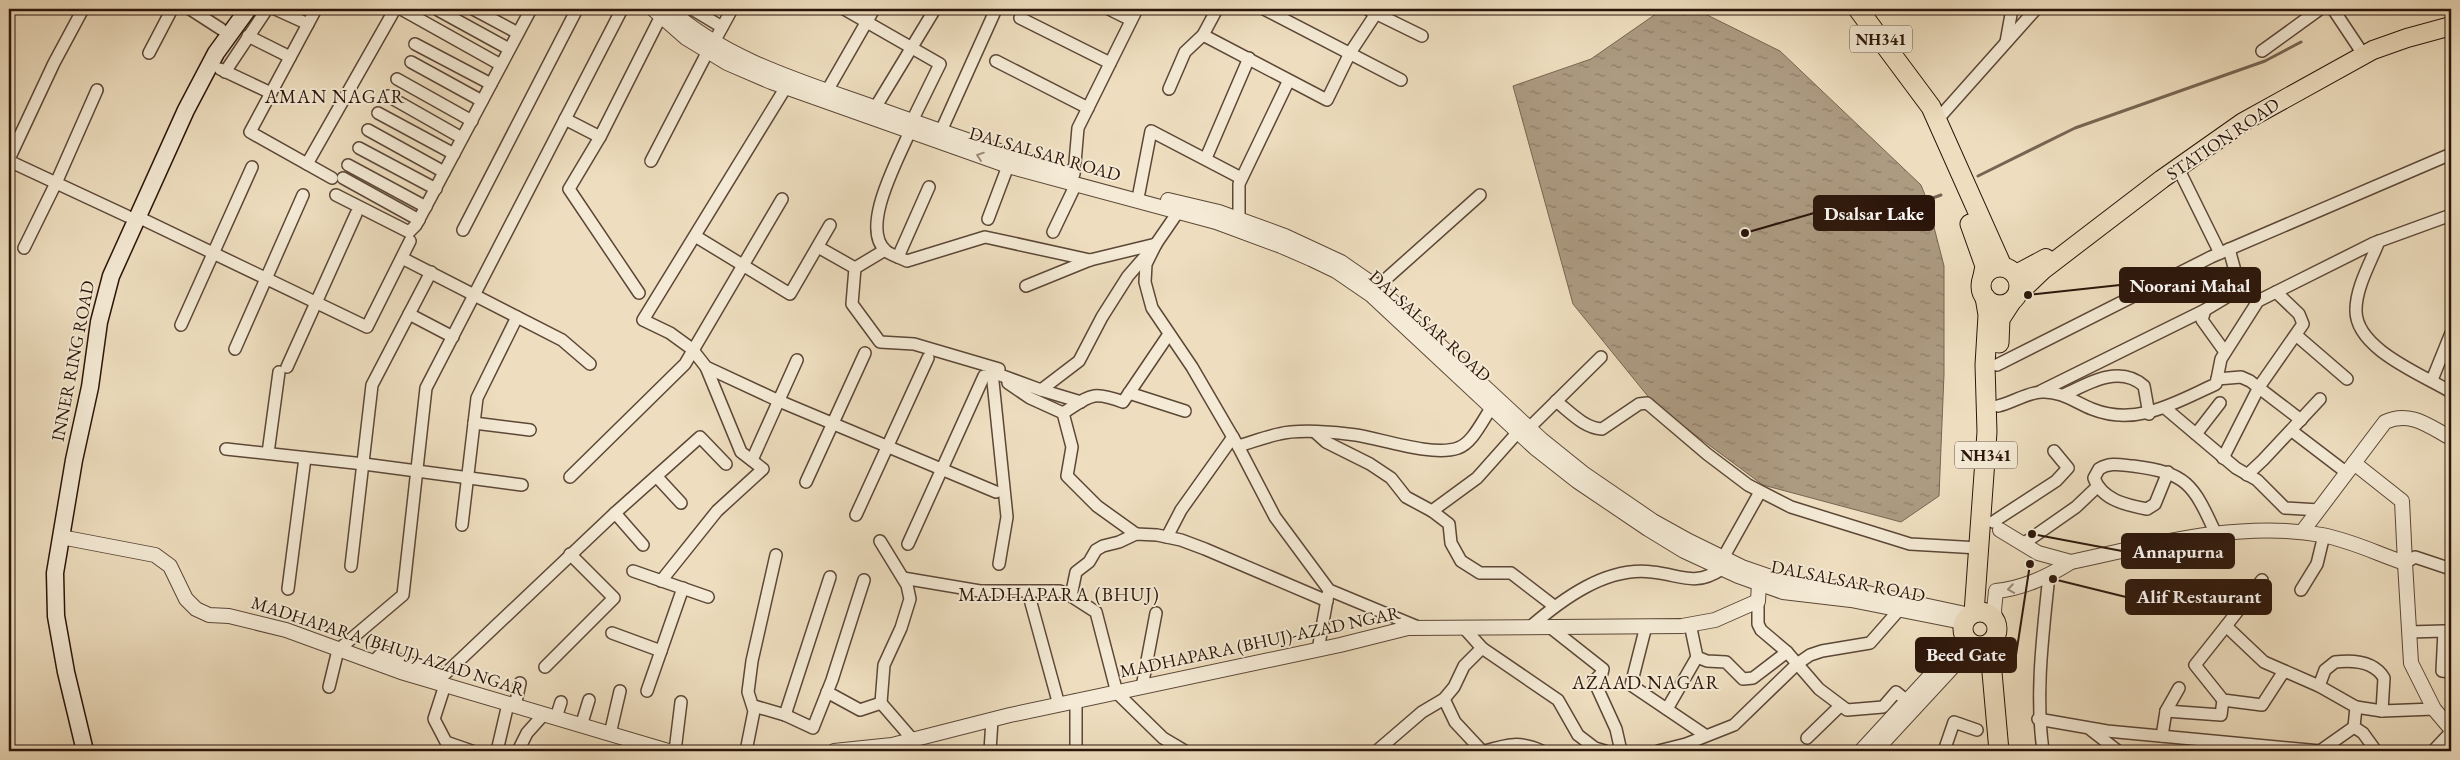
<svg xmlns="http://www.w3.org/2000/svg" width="2460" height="760" viewBox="0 0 2460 760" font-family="'EB Garamond',serif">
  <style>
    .water { fill: url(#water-ripples); stroke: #786551 }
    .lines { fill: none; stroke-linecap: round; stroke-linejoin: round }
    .stream { stroke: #786551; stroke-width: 3 }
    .minor-casing { stroke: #5c4737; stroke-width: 14 }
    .tertiary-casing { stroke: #5c4737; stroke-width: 16 }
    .secondary-casing { stroke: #2b150a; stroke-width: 19 }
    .primary-casing { stroke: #2b150a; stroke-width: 20 }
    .trunk-casing { stroke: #2b150a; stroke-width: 21 }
    .minor { stroke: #f4ead5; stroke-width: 11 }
    .tertiary { stroke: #f4ead5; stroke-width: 14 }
    .secondary { stroke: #f4ead5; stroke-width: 16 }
    .primary { stroke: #eedebf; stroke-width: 18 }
    .trunk { stroke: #eedebf; stroke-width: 19 }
    .oneway { stroke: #9a8a7a }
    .labels { text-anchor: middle; stroke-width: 4; stroke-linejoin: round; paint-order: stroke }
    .shield { fill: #f4ead5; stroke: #675547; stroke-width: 1 }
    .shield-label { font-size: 16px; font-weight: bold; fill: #2b150a }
    .street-label { font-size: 18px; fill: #2b150a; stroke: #f4ead5 }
    .neighbourhood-label { font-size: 19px; letter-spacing: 1px; fill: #2b150a; stroke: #f4ead5 }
    .leader { fill: none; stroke: #2b150a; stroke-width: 2 }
    .callout-dot { fill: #2b150a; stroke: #f4ead5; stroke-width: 2 }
    .callout { fill: #2b150a; stroke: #2b150a; stroke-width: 2 }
    .callout-label { font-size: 19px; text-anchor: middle; font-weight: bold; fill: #fff }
  </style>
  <defs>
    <pattern id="water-ripples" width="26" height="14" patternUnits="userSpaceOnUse" patternTransform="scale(1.25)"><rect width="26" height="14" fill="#ac9a81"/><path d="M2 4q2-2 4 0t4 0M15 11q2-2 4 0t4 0" fill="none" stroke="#8c7c68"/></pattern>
  </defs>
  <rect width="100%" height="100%" fill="#eedebf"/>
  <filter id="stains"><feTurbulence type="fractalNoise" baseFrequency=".004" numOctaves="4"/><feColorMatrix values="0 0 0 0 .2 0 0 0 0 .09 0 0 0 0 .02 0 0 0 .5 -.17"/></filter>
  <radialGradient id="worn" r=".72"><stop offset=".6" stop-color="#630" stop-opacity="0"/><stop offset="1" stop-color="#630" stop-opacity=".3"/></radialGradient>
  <path class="water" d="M 1663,9 L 1695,9 L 1780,51 L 1921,185 L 1927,200 L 1944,266 L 1944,374 L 1939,496 L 1901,522 L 1763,485 L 1655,405 L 1573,304 L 1513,86 L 1591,59 Z"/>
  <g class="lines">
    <g class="stream">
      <path d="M 1978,176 L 2075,128 L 2265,61 L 2301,42"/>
      <path d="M 1927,200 L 1941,195"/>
    </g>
    <defs>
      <g id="minor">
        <path d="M 190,9 L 221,29"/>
        <path d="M 275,9 L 308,24"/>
        <path d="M 316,9 L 250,132 L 332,178"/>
        <path d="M 401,9 L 501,65"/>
        <path d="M 473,9 L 518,33"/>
        <path d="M 692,9 L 722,27"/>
        <path d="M 844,9 L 940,64 L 912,121"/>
        <path d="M 1109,9 L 1131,20"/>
        <path d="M 1264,9 L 1401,80"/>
        <path d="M 1367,9 L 1422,36"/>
        <path d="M 2333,9 L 2359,48"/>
        <path d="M 438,10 L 509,49"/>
        <path d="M 1020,18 L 1110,63"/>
        <path d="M 1203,35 L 1327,100 L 1350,53 L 1379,9"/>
        <path d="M 248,36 L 290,57"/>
        <path d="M 714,42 L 732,9"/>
        <path d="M 2006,42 L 2012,9"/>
        <path d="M 415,44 L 491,84"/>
        <path d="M 2262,51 L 2320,9"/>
        <path d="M 149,53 L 172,9"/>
        <path d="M 996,61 L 1088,108"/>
        <path d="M 411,62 L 482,101"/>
        <path d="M 220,69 L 271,93"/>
        <path d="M 225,72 L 267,9"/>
        <path d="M 397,79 L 472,121"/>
        <path d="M 786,87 L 643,320 L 670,333 L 692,349 L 706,367 L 779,401 L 996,492"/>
        <path d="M 1169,89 L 1185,52 L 1203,35 L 1217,9"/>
        <path d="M 827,91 L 874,9"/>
        <path d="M 388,96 L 462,138"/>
        <path d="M 875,108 L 935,9"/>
        <path d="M 378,113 L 454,154"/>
        <path d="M 565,119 L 600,137"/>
        <path d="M 1937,120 L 2036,9"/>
        <path d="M 368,130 L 444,172"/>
        <path d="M 910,131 C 899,158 859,228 886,251 C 891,255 901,258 907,261 L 985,237 L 1090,260"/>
        <path d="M 941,131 L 996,9"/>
        <path d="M 359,148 L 436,189"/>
        <path d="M 1206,158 L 1249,58"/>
        <path d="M 9,159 L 54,63 L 83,9"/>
        <path d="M 9,161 L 127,216"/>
        <path d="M 651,161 L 708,51"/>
        <path d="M 307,164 L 395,9"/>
        <path d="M 348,165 L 426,207"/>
        <path d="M 2178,168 L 2220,253"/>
        <path d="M 1074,174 L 1078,128 L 1137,9"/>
        <path d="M 343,178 L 419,220"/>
        <path d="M 1139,193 L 1151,131 L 1241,178"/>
        <path d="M 336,195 L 409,232 L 416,225 L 531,9"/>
        <path d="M 138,217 L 367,327 L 410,241"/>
        <path d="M 988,219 L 1008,166"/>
        <path d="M 1239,219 L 1239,184 L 1288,82"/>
        <path d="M 463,230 L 577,9"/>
        <path d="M 1053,232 L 1076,184"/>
        <path d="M 695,236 L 790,294 L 830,225"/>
        <path d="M 2379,241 C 2371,262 2356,287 2356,310 C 2355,349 2423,375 2451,392"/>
        <path d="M 1156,244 L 1146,264 L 1145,282 L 1152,308 L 1192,367 L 1238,446 L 1275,517 L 1329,590 L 1418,627"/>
        <path d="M 818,247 L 855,268 L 852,304 L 880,342 L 914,344 L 999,369 L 992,372 L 1007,517 L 999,564"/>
        <path d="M 24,248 L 56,183 L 97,90"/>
        <path d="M 898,257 L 929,187"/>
        <path d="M 402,258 L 562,340 L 590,364"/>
        <path d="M 855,268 L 885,250"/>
        <path d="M 1026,286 L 1090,260 L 1156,244"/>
        <path d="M 1377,287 L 1480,195"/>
        <path d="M 639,293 L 569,189 L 600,137 L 661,16"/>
        <path d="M 409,314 L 453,337"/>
        <path d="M 181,325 L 252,167"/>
        <path d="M 2296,335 L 2347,379"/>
        <path d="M 235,349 L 303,195"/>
        <path d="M 2225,352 L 2202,320 L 2205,310 L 2240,289 L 2229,249"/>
        <path d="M 1997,365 L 2211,257 L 2451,154"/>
        <path d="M 287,367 L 356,214"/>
        <path d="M 992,372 L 1041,390 L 1079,361 L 1102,317 L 1128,276 L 1156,244 L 1178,212"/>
        <path d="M 2217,379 L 2241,377 L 2250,381 L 2301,420"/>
        <path d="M 2432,380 L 2451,333"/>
        <path d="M 1008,383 L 1030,398 L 1063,413 L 1072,447 L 1067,476 L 1097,506 L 1136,534"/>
        <path d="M 1041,390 L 1081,402"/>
        <path d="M 2041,391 L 2205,310"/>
        <path d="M 1129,393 L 1185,411"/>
        <path d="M 2064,395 C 2088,383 2120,364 2144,386 L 2149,414"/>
        <path d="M 1556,401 C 1570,412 1584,428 1602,429 L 1639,404 L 1647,403 L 1707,454 L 1748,485 L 1791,507 L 1910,544 L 1979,548"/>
        <path d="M 1998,406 C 2012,403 2028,392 2042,392 C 2061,391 2075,402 2092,409 C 2137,427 2176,402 2216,384 L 2221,359 L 2258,301 L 2374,243 L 2451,215"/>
        <path d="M 2165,408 L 2236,468 L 2257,480 L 2285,508 L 2319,510"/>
        <path d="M 1063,413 C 1090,396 1091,390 1123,402 L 1169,334"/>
        <path d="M 474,423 L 530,430"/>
        <path d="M 1529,428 L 1601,357"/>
        <path d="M 2292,431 L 2347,473"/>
        <path d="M 1316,433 L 1326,442 L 1370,464 L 1391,478 L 1406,497 L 1432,511 L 1477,478 L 1518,432"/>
        <path d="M 2196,434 L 2220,403"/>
        <path d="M 1238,446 C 1252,442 1265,437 1279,434 C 1298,429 1336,432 1356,435 C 1382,439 1433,457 1458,448 C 1473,443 1483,419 1492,407"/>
        <path d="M 226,449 L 364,464 L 522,485"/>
        <path d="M 268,453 L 279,372"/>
        <path d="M 2223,458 L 2259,387 L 2303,324 L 2299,314 L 2276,292"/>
        <path d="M 752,460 L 797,360"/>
        <path d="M 2168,472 L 2155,504 L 2147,509 C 2126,505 2102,500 2094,478 L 2099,469 C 2110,462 2121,465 2133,466 C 2187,473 2193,484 2215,532"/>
        <path d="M 2247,475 L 2263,460 L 2320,399"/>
        <path d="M 570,477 L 685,364 L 782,199"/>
        <path d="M 657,477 L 681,503"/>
        <path d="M 806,482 L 865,353"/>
        <path d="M 1432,511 L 1449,524 L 1451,543 L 1461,561 L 1480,573 L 1511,573 L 1554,606"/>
        <path d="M 615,513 L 643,545"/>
        <path d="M 856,515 L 928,358"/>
        <path d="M 1993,522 L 2056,481 L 2068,468 L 2054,451"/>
        <path d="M 462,525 L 477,398 L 517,317"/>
        <path d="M 1167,537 L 1181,510 L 1233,437"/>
        <path d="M 908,544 L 984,376"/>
        <path d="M 2023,544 L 2076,507 L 2097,487"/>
        <path d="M 1723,558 L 1760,492"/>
        <path d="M 2405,563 L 2415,557 L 2451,569"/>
        <path d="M 351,566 L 372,385 L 431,272"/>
        <path d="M 633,571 L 708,597"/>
        <path d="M 903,578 L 980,591 L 1060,591 L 1071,596"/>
        <path d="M 2262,580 L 2226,626 L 2264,662 L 2319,686 L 2356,707 L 2354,727 L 2363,733 L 2376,751"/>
        <path d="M 661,581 L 717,511 L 763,469 L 741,452 L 706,367"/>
        <path d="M 288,589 L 305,458"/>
        <path d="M 2301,590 L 2317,564 L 2324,535"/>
        <path d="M 1028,592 L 1059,705"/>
        <path d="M 1758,601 L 1758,624 L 1761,630 L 1787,652 L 1819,689 L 1847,710 L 1883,707 L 1896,692 L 1907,701"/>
        <path d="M 1690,624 L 1697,657 L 1707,661 L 1726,662 L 1743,679 L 1753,678 L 1787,652"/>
        <path d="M 1646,626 L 1631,685 L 1705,735"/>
        <path d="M 2226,626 L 2195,665 L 2223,700 L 2262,705 L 2284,671"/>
        <path d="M 1529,628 C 1561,600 1606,566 1652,572 C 1682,575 1694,587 1722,569"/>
        <path d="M 1551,628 L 1603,669 L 1602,673 L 1596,679 L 1595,683 L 1616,729 L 1621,751"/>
        <path d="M 1465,629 L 1482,648 L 1558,700 L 1578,735 L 1595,748 L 1605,751"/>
        <path d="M 2409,632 L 2444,631 L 2442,671 L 2451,672"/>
        <path d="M 612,633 L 661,651"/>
        <path d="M 1318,650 L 1328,594"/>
        <path d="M 373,662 L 381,654 L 445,674 L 615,513 L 700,437 L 726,464"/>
        <path d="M 545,667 L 614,598 L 570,554"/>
        <path d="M 445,685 L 434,719 L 446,742 L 472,751"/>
        <path d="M 2319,686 L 2325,670 L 2335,662 C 2352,660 2374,661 2384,678 L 2382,711"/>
        <path d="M 329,687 L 338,650 L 403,595 L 426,388 L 622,9"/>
        <path d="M 1142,687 L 1156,613"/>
        <path d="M 647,691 L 683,588"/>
        <path d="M 827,692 L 860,710 L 881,703 L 884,665 L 901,628 L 910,599 L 907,585 L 880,541"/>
        <path d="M 1444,699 L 1455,722 L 1482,751"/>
        <path d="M 1076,700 L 1076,751"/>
        <path d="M 881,703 L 913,740"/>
        <path d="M 515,706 L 520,683"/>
        <path d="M 754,706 L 785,715 L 813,728 L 832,680 L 864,580"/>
        <path d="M 2356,707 L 2382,711 L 2434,709"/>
        <path d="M 1667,709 L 1697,657"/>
        <path d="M 2166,711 L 2221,715 L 2223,700"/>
        <path d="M 785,715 L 830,577"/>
        <path d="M 556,718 L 561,702"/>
        <path d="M 2038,719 L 2107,731 L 2320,751 L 2354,727"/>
        <path d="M 581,726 L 589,700"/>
        <path d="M 2091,730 L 2118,751"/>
        <path d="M 610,734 L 620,691"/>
        <path d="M 2162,736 L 2166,711 L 2179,688"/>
        <path d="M 1807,738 L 1840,706"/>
        <path d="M 1379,749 L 1422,712 L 1444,699 L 1454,687 L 1464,666 L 1482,648"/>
        <path d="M 497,751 L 508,704"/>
        <path d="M 518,751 L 527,733 L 544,714"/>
        <path d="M 675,751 L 681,702"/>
        <path d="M 746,751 L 754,711 L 748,692 L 752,661 L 776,555"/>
        <path d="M 990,751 L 992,720"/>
        <path d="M 1185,751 L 1163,738 L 1117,693 L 1096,612 L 1071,596 L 1076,572 L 1089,562 L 1096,550 L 1103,546 L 1119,542 L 1136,534 L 1157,535 L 1181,540 L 1205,549 L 1327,601"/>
        <path d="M 1485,751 C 1508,744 1520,741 1542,751"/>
        <path d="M 1658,751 L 1686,744 L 1734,725 L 1797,664 L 1810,655 L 1822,651 L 1870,643 L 1899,610"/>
        <path d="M 1944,751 L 1954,722 L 1977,730"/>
        <path d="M 2043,751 C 2035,693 2043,634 2049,575"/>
        <path d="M 2433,751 L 2451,732"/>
      </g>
      <g id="tertiary">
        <path d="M 653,9 L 686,38 L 727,63 L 771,82 L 1008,166 L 1216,222 L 1281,246 L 1311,259 L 1336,271 L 1371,295 L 1535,448 L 1577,481 L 1648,529 L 1684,551 L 1738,576 L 1783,592 L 1851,600 L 1957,621 L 1963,628"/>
        <path d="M 669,9 C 728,61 803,82 876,108 C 940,131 1003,153 1068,173"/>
        <path d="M 1168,200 L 1219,212 L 1285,236 L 1341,262 L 1377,287 L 1542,440 L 1583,473 L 1653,521 L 1689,541 L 1742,567 L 1785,582 L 1849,589 L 1970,615"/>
        <path d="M 2354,463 L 2402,501 L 2405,563"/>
        <path d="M 2000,530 L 2038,553 L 2071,562"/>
        <path d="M 2302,532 L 2385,422 C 2410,410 2430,427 2451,438"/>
        <path d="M 61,537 L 155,555 L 170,566 L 186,599 L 196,609 L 209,615 L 229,616 L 286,630 L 401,672 L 668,751"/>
        <path d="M 1995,620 L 1994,610 L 1996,591 C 2024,588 2047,577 2071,562 C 2151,545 2239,520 2322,535 C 2350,540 2378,554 2405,563 L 2411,663 L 2434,709 L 2451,729"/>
        <path d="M 834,751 L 892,745 L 1010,715 L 1340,645 L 1408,628 L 1682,626 L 1715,620 L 1758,601 L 1759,583 L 1761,577"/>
        <path d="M 1861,751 L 1965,638"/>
        <path d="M 1875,751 L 1973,645"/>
      </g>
      <path id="secondary" d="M 85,751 L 66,672 L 56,616 L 55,573 L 74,460 L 90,387 L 99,322 L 111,276 L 186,110 L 216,53 L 248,9"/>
      <g id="primary">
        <path d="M 2016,274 L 2046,258"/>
        <path d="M 2018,294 L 2043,270 L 2162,179 L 2243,122 L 2373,50 L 2407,38 L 2451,26"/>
      </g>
      <g id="trunk">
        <path d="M 1858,9 L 1931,107 L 2002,266"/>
        <path d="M 1970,224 L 1985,266 L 1983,276"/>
        <circle cx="2000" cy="286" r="19"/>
        <path d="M 1999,343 L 2000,319 L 2011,302"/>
        <circle cx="1980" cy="629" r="17"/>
        <path d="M 1974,613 L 1987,432 L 1985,365 L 1988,315 L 1985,297"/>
        <path d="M 1992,642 L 1990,650 L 1999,751"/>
      </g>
    </defs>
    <use href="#minor" class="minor-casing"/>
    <use href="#tertiary" class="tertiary-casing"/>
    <use href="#secondary" class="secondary-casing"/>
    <use href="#primary" class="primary-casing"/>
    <use href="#trunk" class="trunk-casing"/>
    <use href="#minor" class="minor"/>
    <use href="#tertiary" class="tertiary"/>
    <use href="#secondary" class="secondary"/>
    <use href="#primary" class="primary"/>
    <use href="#trunk" class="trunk"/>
  </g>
  <defs><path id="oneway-chevron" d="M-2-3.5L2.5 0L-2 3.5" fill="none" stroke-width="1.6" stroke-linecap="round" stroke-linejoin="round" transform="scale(1.25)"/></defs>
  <g class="oneway">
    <use href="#oneway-chevron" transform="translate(980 156) rotate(-161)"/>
    <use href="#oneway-chevron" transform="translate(2011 589) rotate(172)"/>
  </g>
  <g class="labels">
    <g class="shield">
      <rect x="1850" y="25.5" width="62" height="27" rx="4"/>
      <rect x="1955" y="441.5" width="62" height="27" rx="4"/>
    </g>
    <g class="shield-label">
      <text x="1881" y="45">NH341</text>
      <text x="1986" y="461">NH341</text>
    </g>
    <g class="street-label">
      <text transform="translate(2223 139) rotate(-34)" y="6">STATION ROAD</text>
      <text transform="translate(1045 154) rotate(16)" y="6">DALSALSAR ROAD</text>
      <text transform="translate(1430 326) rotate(42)" y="6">DALSALSAR ROAD</text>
      <text transform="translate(73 361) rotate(-79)" y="6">INNER RING ROAD</text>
      <text transform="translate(1848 581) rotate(11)" y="6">DALSALSAR ROAD</text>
      <text transform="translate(1260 642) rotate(-12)" y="6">MADHAPARA (BHUJ)-AZAD NGAR</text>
      <text transform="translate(388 646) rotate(18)" y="6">MADHAPARA (BHUJ)-AZAD NGAR</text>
    </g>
    <g class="neighbourhood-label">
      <text x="335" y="103">AMAN NAGAR</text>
      <text x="1059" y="601">MADHAPARA (BHUJ)</text>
      <text x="1646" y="689">AZAAD NAGAR</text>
    </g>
  </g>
  <path class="leader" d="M1745 233L1814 213M2028 295L2120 285M2032 534L2122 551M2053 579L2126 597M2030 564L2016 655"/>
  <g class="callout-dot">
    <circle cx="1745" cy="233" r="5"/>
    <circle cx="2028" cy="295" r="5"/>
    <circle cx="2032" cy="534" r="5"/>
    <circle cx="2053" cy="579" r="5"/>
    <circle cx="2030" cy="564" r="5"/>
  </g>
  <g class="callout">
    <rect x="1814" y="196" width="120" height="34" rx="5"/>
    <rect x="2120" y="268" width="140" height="34" rx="5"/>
    <rect x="2122" y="534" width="112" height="34" rx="5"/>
    <rect x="2126" y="580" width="145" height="34" rx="5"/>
    <rect x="1916" y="638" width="100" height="34" rx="5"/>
  </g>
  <g class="callout-label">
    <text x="1874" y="220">Dsalsar Lake</text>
    <text x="2190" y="292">Noorani Mahal</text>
    <text x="2178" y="558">Annapurna</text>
    <text x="2199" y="603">Alif Restaurant</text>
    <text x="1966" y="661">Beed Gate</text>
  </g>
  <rect width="2460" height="760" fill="none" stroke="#eedebf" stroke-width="30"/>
  <rect x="10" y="10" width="2440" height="740" fill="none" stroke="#2b150a" stroke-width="2.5"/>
  <rect x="15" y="15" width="2430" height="730" fill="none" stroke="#2b150a"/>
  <rect width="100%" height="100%" filter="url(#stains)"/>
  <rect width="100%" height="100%" fill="url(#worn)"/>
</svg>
